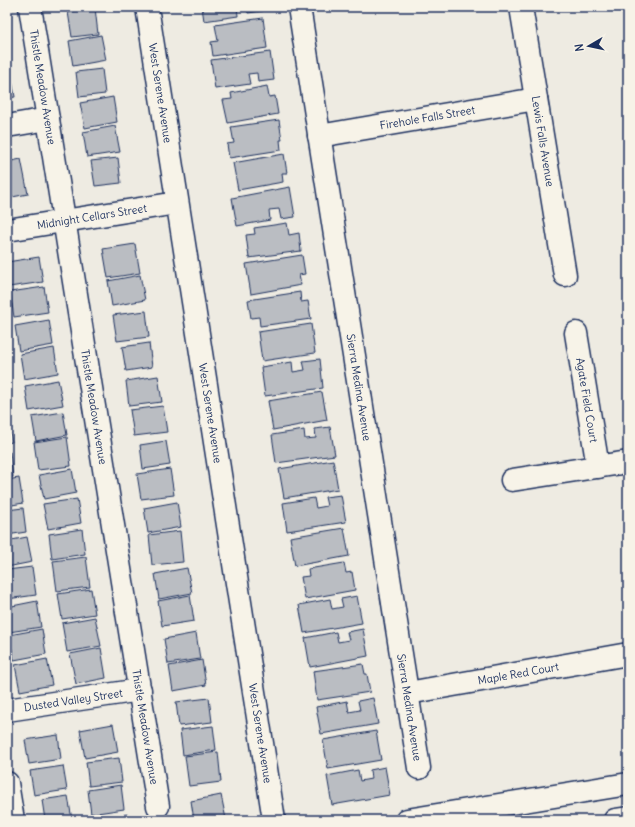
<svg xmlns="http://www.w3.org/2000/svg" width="635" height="827" viewBox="0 0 635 827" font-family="Delius,sans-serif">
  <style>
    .building { fill: #babdc2; stroke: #1b2f5e }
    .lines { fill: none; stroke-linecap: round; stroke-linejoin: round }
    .minor-casing { stroke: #1b2f5e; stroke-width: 25 }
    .major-casing { stroke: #1b2f5e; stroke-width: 25 }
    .minor { stroke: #f7f3e8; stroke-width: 22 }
    .major { stroke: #f7f3e8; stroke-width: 22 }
    .labels { text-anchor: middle; stroke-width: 3.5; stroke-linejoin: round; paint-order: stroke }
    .street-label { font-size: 11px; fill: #1b2f5e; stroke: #f7f3e8 }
  </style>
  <rect width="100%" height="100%" fill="#eeebe2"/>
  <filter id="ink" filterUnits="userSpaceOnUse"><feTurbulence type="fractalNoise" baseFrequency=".025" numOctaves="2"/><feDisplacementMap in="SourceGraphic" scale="8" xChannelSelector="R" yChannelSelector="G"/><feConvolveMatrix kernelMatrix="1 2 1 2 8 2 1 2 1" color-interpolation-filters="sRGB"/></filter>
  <g filter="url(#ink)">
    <g class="building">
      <path d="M 202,7 L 237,7 L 238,16 L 204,21 Z"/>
      <path d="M 247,7 L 262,7 L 263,11 L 248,13 Z"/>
      <path d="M 95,8 L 98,34 L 72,37 L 68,12 Z"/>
      <path d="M 263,18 L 267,48 L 213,56 L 211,42 L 218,41 L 215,25 Z"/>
      <path d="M 101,35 L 106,60 L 73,66 L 69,41 Z"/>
      <path d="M 270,52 L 274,80 L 258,82 L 257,73 L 248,74 L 250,84 L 215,89 L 211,60 Z"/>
      <path d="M 7,64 L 9,64 L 15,97 L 7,98 Z"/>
      <path d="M 102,69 L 105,94 L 79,97 L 76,72 Z"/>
      <path d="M 267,86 L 269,97 L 275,96 L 278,114 L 228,123 L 223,100 L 232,99 L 231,93 Z"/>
      <path d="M 113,97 L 117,122 L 85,128 L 80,103 Z"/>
      <path d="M 279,120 L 282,140 L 280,140 L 281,150 L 229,158 L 227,144 L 234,143 L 231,127 Z"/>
      <path d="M 115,126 L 120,152 L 87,157 L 83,132 Z"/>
      <path d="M 284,154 L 287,173 L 282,173 L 283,182 L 238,190 L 233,163 Z"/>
      <path d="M 118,158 L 121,183 L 95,186 L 91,161 Z"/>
      <path d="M 21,159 L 28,194 L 7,198 L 7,162 Z"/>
      <path d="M 290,187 L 295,217 L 281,219 L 279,209 L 269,210 L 270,220 L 237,226 L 232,198 Z"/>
      <path d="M 287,223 L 289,235 L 299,233 L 301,251 L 249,258 L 246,235 L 255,234 L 254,228 Z"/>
      <path d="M 135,244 L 140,273 L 108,278 L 103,249 Z"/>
      <path d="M 302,255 L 305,274 L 299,275 L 301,285 L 251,294 L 246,264 Z"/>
      <path d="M 39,257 L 43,282 L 9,287 L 7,262 Z"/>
      <path d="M 140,275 L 145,300 L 112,306 L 108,281 Z"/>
      <path d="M 44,287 L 48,312 L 14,317 L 10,292 Z"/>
      <path d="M 300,292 L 301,302 L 308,301 L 311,319 L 260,326 L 259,317 L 251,318 L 248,300 Z"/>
      <path d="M 146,311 L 149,337 L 117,341 L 113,315 Z"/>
      <path d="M 49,320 L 53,345 L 19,351 L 15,326 Z"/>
      <path d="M 311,324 L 315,353 L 262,361 L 258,332 Z"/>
      <path d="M 149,343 L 152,367 L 126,371 L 122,347 Z"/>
      <path d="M 54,348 L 58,373 L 24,379 L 20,354 Z"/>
      <path d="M 320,359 L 323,388 L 265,396 L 261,367 L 292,362 L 293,372 L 305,370 L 303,361 Z"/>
      <path d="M 158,376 L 162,402 L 129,406 L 126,381 Z"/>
      <path d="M 58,380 L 63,405 L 29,411 L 25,386 Z"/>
      <path d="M 322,392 L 327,420 L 273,430 L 268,401 Z"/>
      <path d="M 163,406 L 167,432 L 134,436 L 130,410 Z"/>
      <path d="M 63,412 L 67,435 L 36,441 L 32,417 Z"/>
      <path d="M 7,417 L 12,442 L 7,443 Z"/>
      <path d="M 330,427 L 335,455 L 276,463 L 272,435 L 304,430 L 305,439 L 316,438 L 315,429 Z"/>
      <path d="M 67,437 L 71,466 L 38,470 L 34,442 Z"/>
      <path d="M 166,441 L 170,465 L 143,469 L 140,445 Z"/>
      <path d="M 7,452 L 10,452 L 13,477 L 7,478 Z"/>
      <path d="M 333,460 L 338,489 L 284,498 L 279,469 Z"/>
      <path d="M 72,469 L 76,493 L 44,499 L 39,475 Z"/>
      <path d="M 170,469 L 174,495 L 141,499 L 137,474 Z"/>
      <path d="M 19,478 L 23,503 L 7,506 L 7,480 Z"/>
      <path d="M 341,495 L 346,522 L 287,531 L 283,503 L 314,498 L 316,508 L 327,506 L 325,497 Z"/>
      <path d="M 77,499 L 81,523 L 48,529 L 43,504 Z"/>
      <path d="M 177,502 L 181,527 L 148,533 L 144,508 Z"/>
      <path d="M 23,508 L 26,532 L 7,535 L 7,510 Z"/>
      <path d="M 344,528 L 349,556 L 295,566 L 290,537 Z"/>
      <path d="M 82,529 L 85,554 L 52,559 L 49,534 Z"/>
      <path d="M 180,531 L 183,562 L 152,565 L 149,535 Z"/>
      <path d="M 27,537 L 32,562 L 7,567 L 7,541 Z"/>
      <path d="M 86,557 L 90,587 L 57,591 L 53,561 Z"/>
      <path d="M 344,563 L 346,573 L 352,572 L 355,590 L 305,599 L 301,577 L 309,576 L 308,569 Z"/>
      <path d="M 32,567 L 36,595 L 7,599 L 7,570 Z"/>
      <path d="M 187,568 L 192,593 L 159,599 L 155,574 Z"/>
      <path d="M 91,589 L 95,614 L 62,619 L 58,594 Z"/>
      <path d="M 190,595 L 194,621 L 162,626 L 158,601 Z"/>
      <path d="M 357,596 L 362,623 L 304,633 L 299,605 L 330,599 L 332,609 L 343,607 L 341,599 Z"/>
      <path d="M 37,601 L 41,627 L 9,632 L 7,624 L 7,607 Z"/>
      <path d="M 95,617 L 101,646 L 67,652 L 62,623 Z"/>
      <path d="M 42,629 L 46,654 L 14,660 L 9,635 Z"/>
      <path d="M 363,629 L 368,656 L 310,667 L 305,638 L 336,632 L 338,642 L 349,640 L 347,632 Z"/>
      <path d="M 196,633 L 200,659 L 168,664 L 164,639 Z"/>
      <path d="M 101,648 L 106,678 L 76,684 L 70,654 Z"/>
      <path d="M 47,659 L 52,685 L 20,691 L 15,665 Z"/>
      <path d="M 202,660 L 206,685 L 173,691 L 169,666 Z"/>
      <path d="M 363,664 L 365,674 L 367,674 L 370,692 L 317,700 L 313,671 Z"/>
      <path d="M 209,698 L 212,722 L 179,726 L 176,702 Z"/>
      <path d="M 373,698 L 378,724 L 321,734 L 316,707 L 347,701 L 349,712 L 360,710 L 358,701 Z"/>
      <path d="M 113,724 L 118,752 L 85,758 L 80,730 Z"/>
      <path d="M 213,726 L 216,750 L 183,755 L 180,730 Z"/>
      <path d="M 376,731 L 381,760 L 328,769 L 323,740 Z"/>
      <path d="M 58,735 L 61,759 L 29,764 L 25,740 Z"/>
      <path d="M 218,752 L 221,782 L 189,786 L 185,756 Z"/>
      <path d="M 119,758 L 122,782 L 89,786 L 86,762 Z"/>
      <path d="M 63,766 L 67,790 L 34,795 L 30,771 Z"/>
      <path d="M 385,767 L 390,795 L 332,805 L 327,776 L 358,770 L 360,781 L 371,779 L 370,770 Z"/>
      <path d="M 121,785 L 124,809 L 91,814 L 88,790 Z"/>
      <path d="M 221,795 L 226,819 L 219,820 L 194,820 L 191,801 Z"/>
      <path d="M 68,796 L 72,820 L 45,820 L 42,800 Z"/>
      <path d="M 128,814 L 129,820 L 98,820 Z"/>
    </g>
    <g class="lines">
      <defs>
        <g id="minor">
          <path id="s1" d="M 30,7 L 158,806"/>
          <path id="s2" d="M 147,7 L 274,820"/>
          <path id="s3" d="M 299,7 L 419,768"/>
          <path id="s4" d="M 521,7 L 565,275"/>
          <path d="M 7,126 L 48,119"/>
          <path id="s5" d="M 319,136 L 536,99"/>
          <path id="s6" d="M 7,230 L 177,203"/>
          <path id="s7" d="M 576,333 L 598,467"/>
          <path d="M 512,480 L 628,462"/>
          <path id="s8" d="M 408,693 L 628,654"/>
          <path id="s9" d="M 7,710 L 140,690"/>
          <path d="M 7,783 L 13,820"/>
        </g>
        <g id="major">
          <path d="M 407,820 L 628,784"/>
          <path d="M 615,820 L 628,818"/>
        </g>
      </defs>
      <use href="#minor" class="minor-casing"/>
      <use href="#major" class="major-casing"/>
      <use href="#minor" class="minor"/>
      <use href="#major" class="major"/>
    </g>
  </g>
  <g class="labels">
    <g class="street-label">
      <text dy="4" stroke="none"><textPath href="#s1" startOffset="81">Thistle Meadow Avenue</textPath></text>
      <text dy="4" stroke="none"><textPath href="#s2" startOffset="87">West Serene Avenue</textPath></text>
      <text dy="4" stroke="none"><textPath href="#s5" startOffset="110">Firehole Falls Street</textPath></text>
      <text dy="4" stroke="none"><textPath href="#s4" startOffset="136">Lewis Falls Avenue</textPath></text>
      <text dy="4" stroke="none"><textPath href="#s6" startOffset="86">Midnight Cellars Street</textPath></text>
      <text dy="4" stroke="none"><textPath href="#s3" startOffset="385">Sierra Medina Avenue</textPath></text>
      <text dy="4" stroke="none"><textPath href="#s7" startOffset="68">Agate Field Court</textPath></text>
      <text dy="4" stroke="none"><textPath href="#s1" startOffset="405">Thistle Meadow Avenue</textPath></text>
      <text dy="4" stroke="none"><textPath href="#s2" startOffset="411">West Serene Avenue</textPath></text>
      <text dy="4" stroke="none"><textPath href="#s8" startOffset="112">Maple Red Court</textPath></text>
      <text dy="4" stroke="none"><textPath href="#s9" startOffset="67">Dusted Valley Street</textPath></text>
      <text dy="4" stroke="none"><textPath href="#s3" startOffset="709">Sierra Medina Avenue</textPath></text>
      <text dy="4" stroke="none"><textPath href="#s1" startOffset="729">Thistle Meadow Avenue</textPath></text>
      <text dy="4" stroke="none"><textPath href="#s2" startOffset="735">West Serene Avenue</textPath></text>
    </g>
  </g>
  <rect width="635" height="827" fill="none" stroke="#f7f3e8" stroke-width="24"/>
  <rect x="12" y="12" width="611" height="803" fill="none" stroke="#1b2f5e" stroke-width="1.5" filter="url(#ink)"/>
  <g transform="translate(589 46) rotate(261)" stroke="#f7f3e8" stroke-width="3" paint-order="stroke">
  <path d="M0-3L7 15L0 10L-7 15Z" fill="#1b2f5e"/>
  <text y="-6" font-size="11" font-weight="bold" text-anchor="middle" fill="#1b2f5e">N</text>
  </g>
</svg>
